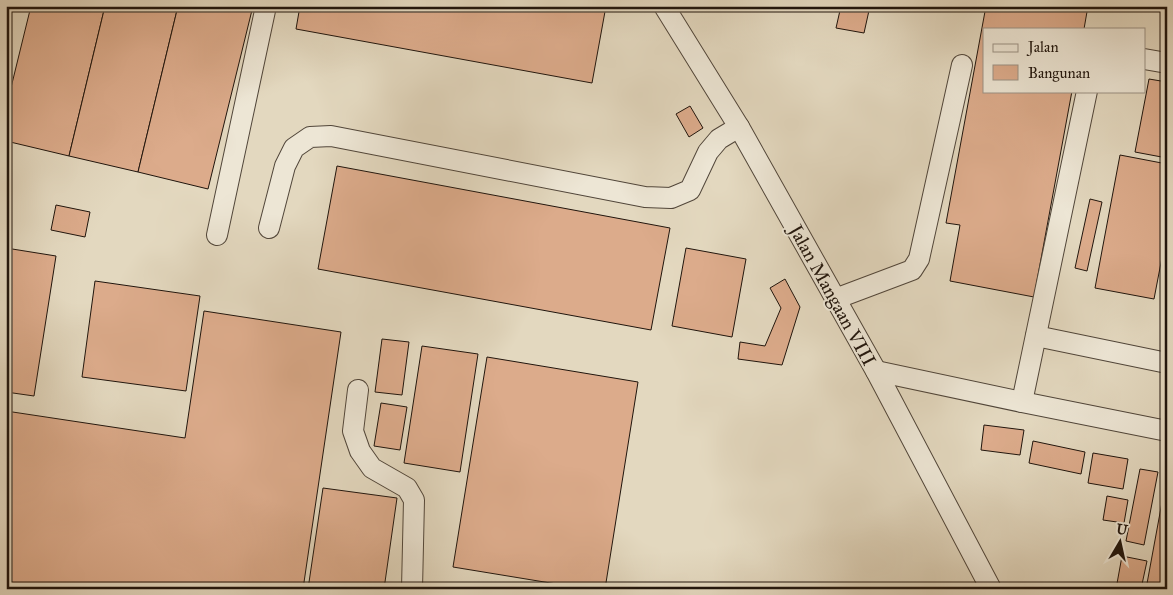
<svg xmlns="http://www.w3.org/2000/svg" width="1173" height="595" viewBox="0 0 1173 595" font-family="'IM FELL Great Primer',serif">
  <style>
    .building { fill: #dcab8b; stroke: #20150d }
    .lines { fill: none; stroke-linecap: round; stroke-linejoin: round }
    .minor-casing { stroke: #51463a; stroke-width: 22 }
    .minor { stroke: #ede6d5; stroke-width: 20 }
    .labels { text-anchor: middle; stroke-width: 4; stroke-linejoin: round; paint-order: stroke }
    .street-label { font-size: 19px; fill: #20150d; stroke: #ede6d5 }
  </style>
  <rect width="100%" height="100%" fill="#e3d8bf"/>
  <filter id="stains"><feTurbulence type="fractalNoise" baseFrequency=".004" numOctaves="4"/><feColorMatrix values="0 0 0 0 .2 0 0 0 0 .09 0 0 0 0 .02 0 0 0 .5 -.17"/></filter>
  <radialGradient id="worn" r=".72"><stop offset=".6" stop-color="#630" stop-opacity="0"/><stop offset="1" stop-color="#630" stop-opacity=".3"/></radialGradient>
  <g class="building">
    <path d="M 31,6 L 105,6 L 69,156 L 6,141 L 6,108 Z"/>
    <path d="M 105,6 L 178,6 L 138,172 L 69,156 Z"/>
    <path d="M 178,6 L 253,6 L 208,189 L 138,172 Z"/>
    <path d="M 300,6 L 606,6 L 592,83 L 296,29 Z"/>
    <path d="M 841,6 L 870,6 L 864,33 L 836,28 Z"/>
    <path d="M 986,6 L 1088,6 L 1084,29 L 984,29 L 984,91 L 1072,91 L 1034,297 L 950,281 L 960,225 L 946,223 Z"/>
    <path d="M 1149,79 L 1167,82 L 1167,158 L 1135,152 Z"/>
    <path d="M 690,106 L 703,128 L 689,137 L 676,114 Z"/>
    <path d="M 1120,155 L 1167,164 L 1167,247 L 1164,247 L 1154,299 L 1095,288 Z"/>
    <path d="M 337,166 L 670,228 L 651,330 L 318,269 Z"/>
    <path d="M 1090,199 L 1102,202 L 1087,271 L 1075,268 Z"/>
    <path d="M 56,205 L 90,212 L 85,237 L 51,230 Z"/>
    <path d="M 6,248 L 56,256 L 34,396 L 6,392 Z"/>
    <path d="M 686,248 L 746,259 L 732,337 L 672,326 Z"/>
    <path d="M 785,279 L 800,307 L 782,365 L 738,359 L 740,342 L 765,346 L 781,308 L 770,288 Z"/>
    <path d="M 95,281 L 200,296 L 186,391 L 82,377 Z"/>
    <path d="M 204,311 L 341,332 L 303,589 L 6,589 L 6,411 L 185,438 Z"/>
    <path d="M 382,339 L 409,342 L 402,395 L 375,392 Z"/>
    <path d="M 422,346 L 478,354 L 460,472 L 404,463 Z"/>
    <path d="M 487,357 L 638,382 L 605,589 L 587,589 L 453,567 Z"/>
    <path d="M 381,403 L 407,407 L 400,450 L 374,446 Z"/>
    <path d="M 984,425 L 1024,430 L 1020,455 L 981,450 Z"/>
    <path d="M 1033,441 L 1085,452 L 1081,474 L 1029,463 Z"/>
    <path d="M 1093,453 L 1128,459 L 1123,489 L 1088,483 Z"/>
    <path d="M 1140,469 L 1158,472 L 1144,545 L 1126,541 Z"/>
    <path d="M 1167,475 L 1167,589 L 1146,589 Z"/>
    <path d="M 323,488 L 397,498 L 384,589 L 308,589 Z"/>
    <path d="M 1107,496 L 1128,500 L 1124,523 L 1103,520 Z"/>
    <path d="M 1122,556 L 1147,561 L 1141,589 L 1116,589 Z"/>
  </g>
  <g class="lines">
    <defs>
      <g id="minor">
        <path d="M 664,6 L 739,127 L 876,371 L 991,589"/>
        <path d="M 1144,59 L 1167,63"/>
        <path d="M 269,228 L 285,166 L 294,148 L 310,137 L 331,136 L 645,197 L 671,198 L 690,190 L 708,152 L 719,139 L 739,127"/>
        <path d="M 217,235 L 266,6"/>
        <path d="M 835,299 L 912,270 L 919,259 L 962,65"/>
        <path d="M 1036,336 L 1167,363"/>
        <path d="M 876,371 L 1022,402 L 1167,431"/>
        <path d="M 358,390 L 353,431 L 360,451 L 372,468 L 407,488 L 414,500 L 412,589"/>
        <path d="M 1022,402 L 1087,91"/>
      </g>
    </defs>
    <use href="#minor" class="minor-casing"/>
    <use href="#minor" class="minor"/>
  </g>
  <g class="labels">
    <g class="street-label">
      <text transform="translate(833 295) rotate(61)" y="7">Jalan Mangaan VIII</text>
    </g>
  </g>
  <rect width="1173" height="595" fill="none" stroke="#e3d8bf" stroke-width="25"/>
  <rect x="8" y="8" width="1158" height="580" fill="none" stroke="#20150d" stroke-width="2.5"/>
  <rect x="12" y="12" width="1148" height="570" fill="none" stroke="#20150d"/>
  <rect x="983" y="28" width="162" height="65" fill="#ede6d5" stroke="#9b9285"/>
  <rect x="993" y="44" width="25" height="8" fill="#ede6d5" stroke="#9b9285"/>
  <text x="1028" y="52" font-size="15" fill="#20150d">Jalan</text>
  <rect x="993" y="65" width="25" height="15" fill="#dcab8b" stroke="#9b9285"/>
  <text x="1028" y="78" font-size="15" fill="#20150d">Bangunan</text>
  <g transform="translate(1120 542) rotate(9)" stroke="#ede6d5" stroke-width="4" paint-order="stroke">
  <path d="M0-4L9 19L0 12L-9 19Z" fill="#20150d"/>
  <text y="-8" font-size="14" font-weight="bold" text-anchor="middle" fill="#20150d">U</text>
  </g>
  <rect width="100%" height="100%" filter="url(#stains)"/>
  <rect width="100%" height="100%" fill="url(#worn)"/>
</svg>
